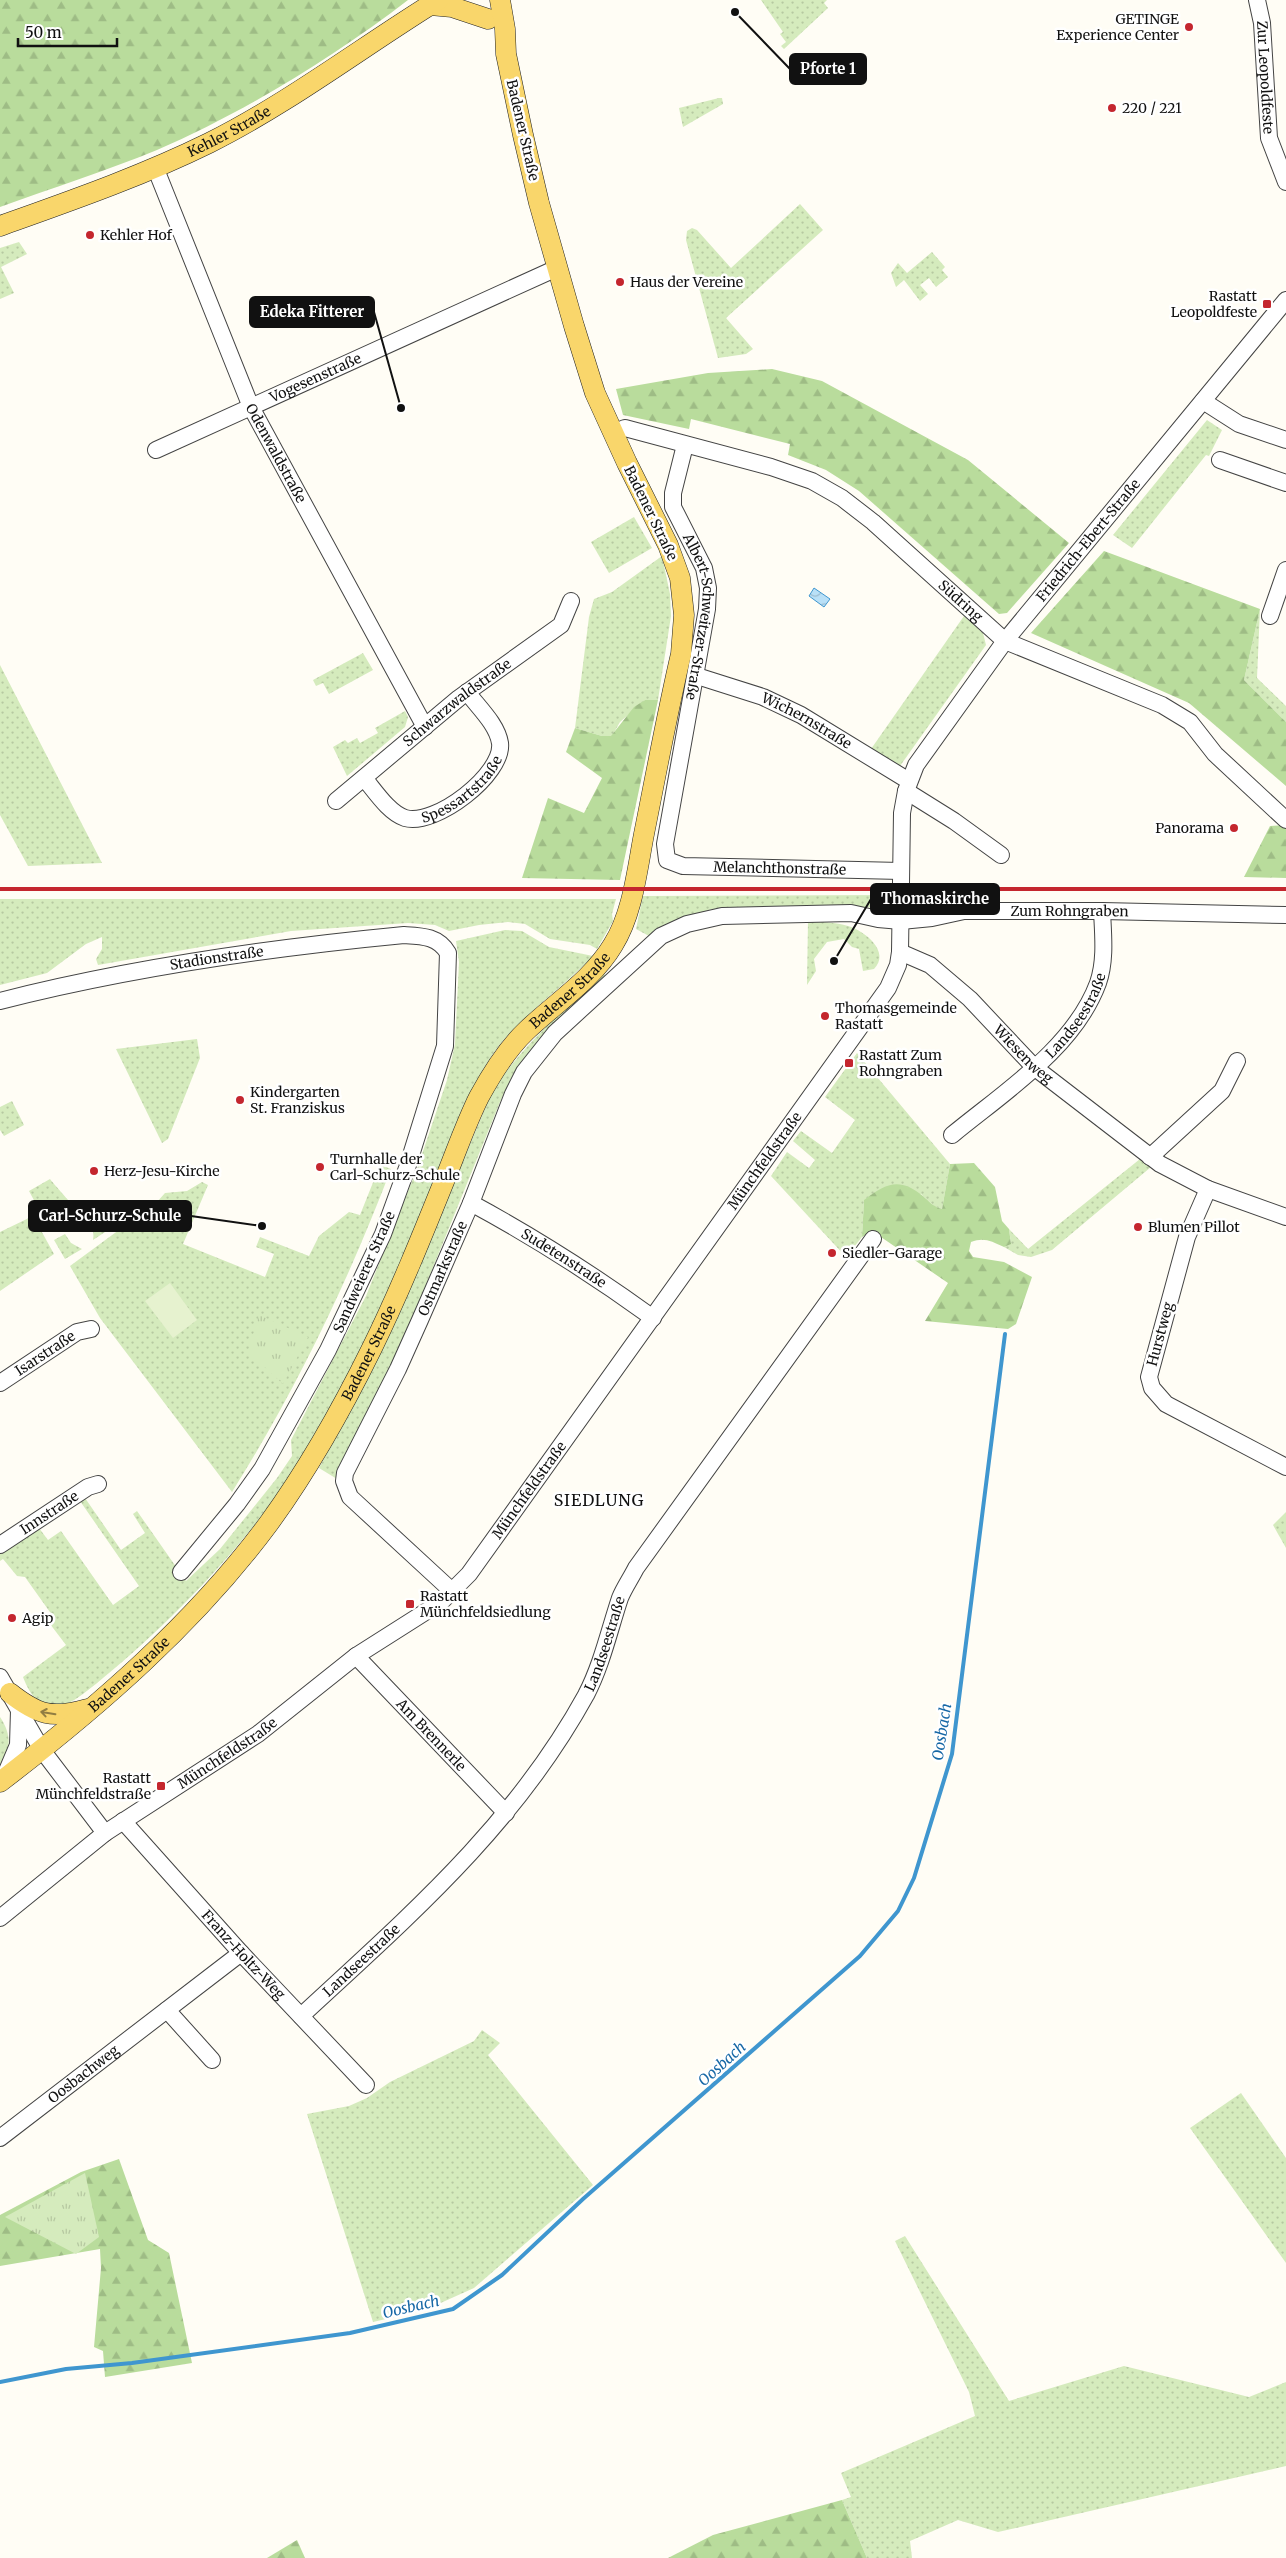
<svg xmlns="http://www.w3.org/2000/svg" width="1286" height="2558" viewBox="0 0 1286 2558" font-family="Merriweather,serif">
  <style>
    .grass { fill: url(#grass-dots) }
    .forest { fill: url(#forest-firs) }
    .park { fill: url(#park-tufts) }
    .pitch { fill: #e6f2cf }
    .water { fill: url(#water-waves); stroke: #3f96cf }
    .lines { fill: none; stroke-linecap: round; stroke-linejoin: round }
    .stream { stroke: #3f96cf; stroke-width: 4 }
    .minor-casing { stroke: #444; stroke-width: 18 }
    .major-casing { stroke: #222; stroke-width: 21 }
    .minor { stroke: #fff; stroke-width: 16 }
    .major { stroke: #f9d66b; stroke-width: 20 }
    .rail { stroke: #c4262e; stroke-width: 4 }
    .oneway { stroke: #917d42 }
    .poi-dot { fill: #c4262e; stroke: #fff; stroke-width: 2 }
    .labels { text-anchor: middle; stroke-width: 5; stroke-linejoin: round; paint-order: stroke }
    .poi-label { font-size: 14px; fill: #111; stroke: #fff; text-anchor: start }
    .street-label { font-size: 14px; fill: #111; stroke: #fff }
    .water-label { font-size: 15px; font-style: italic; fill: #1768a6; stroke: #fff }
    .quarter-label { font-size: 16px; letter-spacing: 1px; fill: #111; stroke: #fff }
    .leader { fill: none; stroke: #111; stroke-width: 2 }
    .callout-dot { fill: #111; stroke: #fff; stroke-width: 2 }
    .callout { fill: #111; stroke: #111; stroke-width: 2 }
    .callout-label { font-size: 15px; text-anchor: middle; font-weight: bold; fill: #fff }
  </style>
  <defs>
    <pattern id="grass-dots" width="8" height="8" patternUnits="userSpaceOnUse" patternTransform="scale(1.25)"><rect width="8" height="8" fill="#d5ebbd"/><path d="M2 2h.1M6 6h.1" fill="none" stroke="#b6c8a1" stroke-width="1.8" stroke-linecap="round"/></pattern>
    <pattern id="forest-firs" width="22" height="20" patternUnits="userSpaceOnUse" patternTransform="scale(1.25)"><rect width="22" height="20" fill="#b9dc9c"/><path d="M5 1l3.5 6h-7zM16 11l3.5 6h-7z" fill="#9ebc85"/></pattern>
    <pattern id="park-tufts" width="24" height="20" patternUnits="userSpaceOnUse" patternTransform="scale(1.25)"><rect width="24" height="20" fill="#d5ebbd"/><path d="M3 7l-1-3M5 7V3M7 7l1-3M15 17l-1-3M17 17v-4M19 17l1-3" fill="none" stroke="#b6c8a1"/></pattern>
    <pattern id="water-waves" width="16" height="10" patternUnits="userSpaceOnUse" patternTransform="scale(1.25)"><rect width="16" height="10" fill="#b9e0f7"/><path d="M0 5q4-4 8 0t8 0" fill="none" stroke="#9ebfd3"/></pattern>
  </defs>
  <rect width="100%" height="100%" fill="#fffdf5"/>
  <g class="grass">
    <path d="M 761,0 L 827,0 L 824,3 L 828,8 L 784,49 L 781,46 L 786,42 L 780,34 L 783,32 Z"/>
    <path d="M 719,98 L 722,98 L 723,104 L 683,127 L 679,108 Z"/>
    <path d="M 800,204 L 823,230 L 726,318 L 753,349 L 746,354 L 718,358 L 686,240 L 687,231 L 692,228 L 697,230 L 731,268 Z"/>
    <path d="M 19,242 L 27,254 L 1,267 L 14,293 L 0,299 L 0,248 Z"/>
    <path d="M 932,252 L 945,267 L 942,270 L 948,277 L 936,287 L 929,278 L 920,285 L 928,294 L 920,301 L 904,280 L 896,287 L 891,273 L 898,263 L 907,273 Z"/>
    <path d="M 1207,420 L 1222,430 L 1209,456 L 1206,455 L 1132,548 L 1113,535 Z"/>
    <path d="M 634,517 L 652,548 L 609,573 L 591,542 Z"/>
    <path d="M 662,556 L 670,594 L 671,616 L 658,700 L 645,700 L 620,722 L 612,736 L 602,736 L 575,728 L 589,617 L 594,599 L 612,592 Z"/>
    <path d="M 1260,609 L 1257,678 L 1286,706 L 1286,722 L 1244,680 Z"/>
    <path d="M 964,616 L 983,633 L 986,645 L 900,766 L 871,749 Z"/>
    <path d="M 363,653 L 373,670 L 329,694 L 323,683 L 316,686 L 313,680 Z"/>
    <path d="M 0,665 L 102,863 L 28,866 L 0,815 Z"/>
    <path d="M 405,711 L 408,717 L 405,727 L 347,776 L 333,747 L 345,740 L 348,743 L 357,738 L 360,743 L 378,733 L 375,728 Z"/>
    <path d="M 890,895 L 887,905 L 883,907 L 712,909 L 666,925 L 649,936 L 636,929 L 643,896 Z"/>
    <path d="M 0,899 L 616,899 L 612,914 L 613,921 L 597,949 L 590,945 L 550,939 L 525,924 L 508,922 L 479,925 L 449,931 L 435,925 L 408,923 L 291,931 L 98,965 L 96,959 L 102,949 L 102,937 L 86,944 L 47,973 L 0,985 Z"/>
    <path d="M 808,921 C 821,922 836,922 848,926 C 865,931 891,952 874,969 L 863,971 L 859,949 L 852,947 L 844,939 L 827,942 L 814,959 L 816,971 L 807,985 Z"/>
    <path d="M 505,930 L 522,931 L 549,947 L 593,956 C 568,982 539,1003 514,1029 C 495,1047 483,1069 471,1092 C 420,1216 374,1346 301,1460 C 250,1540 176,1618 103,1678 C 73,1703 43,1729 23,1677 L 66,1645 L 50,1624 L 52,1615 L 25,1577 L 17,1576 L 3,1559 L 0,1561 L 0,1554 L 39,1528 L 48,1540 L 61,1531 L 113,1605 L 139,1586 L 80,1501 L 85,1498 L 121,1550 L 145,1533 L 133,1514 L 137,1511 L 186,1581 L 220,1549 L 277,1478 L 292,1456 L 291,1440 L 366,1296 L 417,1169 L 447,1080 L 455,1044 L 459,962 L 456,941 Z"/>
    <path d="M 603,973 L 606,976 L 537,1044 L 515,1071 L 500,1102 L 404,1339 L 337,1479 L 319,1468 L 390,1333 L 492,1092 C 522,1045 563,1011 603,973 Z"/>
    <path d="M 197,1039 L 200,1058 L 168,1139 L 162,1143 L 116,1049 Z"/>
    <path d="M 857,1053 L 950,1164 L 942,1209 L 935,1207 L 921,1194 L 864,1200 L 862,1237 L 846,1257 L 771,1176 L 787,1152 L 809,1168 L 815,1160 L 793,1141 L 801,1131 L 832,1153 L 855,1120 L 825,1097 Z"/>
    <path d="M 12,1101 L 24,1125 L 4,1136 L 0,1130 L 0,1107 Z"/>
    <path d="M 1140,1159 L 1151,1167 L 1052,1250 L 1031,1257 L 1018,1255 L 1004,1247 L 1011,1243 L 1009,1229 L 1028,1249 Z"/>
    <path d="M 380,1165 L 391,1169 C 348,1282 296,1390 232,1492 L 100,1318 L 70,1266 L 157,1202 L 165,1193 L 187,1191 L 202,1182 L 208,1185 L 183,1244 L 265,1277 L 274,1254 L 256,1247 L 260,1237 L 309,1256 L 319,1236 L 349,1212 L 360,1215 Z"/>
    <path d="M 50,1179 C 56,1187 77,1209 78,1212 L 65,1225 L 51,1232 L 29,1191 Z"/>
    <path d="M 137,1204 L 140,1209 L 93,1240 C 95,1229 89,1223 91,1214 L 111,1214 Z"/>
    <path d="M 33,1216 L 54,1254 L 0,1291 L 0,1232 Z"/>
    <path d="M 65,1234 L 71,1243 L 82,1249 L 65,1259 L 54,1240 Z"/>
    <path d="M 1286,1512 L 1286,1548 L 1273,1525 Z"/>
    <path d="M 0,1717 C 12,1735 11,1749 0,1767 Z"/>
    <path d="M 482,2030 L 500,2043 L 488,2055 L 593,2185 L 474,2288 L 425,2310 L 373,2322 L 307,2114 L 349,2106 L 367,2098 L 390,2082 L 474,2041 Z"/>
    <path d="M 1241,2093 L 1286,2158 L 1286,2263 L 1190,2128 Z"/>
    <path d="M 905,2236 L 1009,2401 L 1124,2366 L 1249,2397 L 1286,2382 L 1286,2466 L 998,2532 L 958,2520 L 910,2541 L 912,2558 L 867,2558 L 842,2500 L 851,2497 L 841,2473 L 975,2416 L 969,2392 L 895,2241 Z"/>
  </g>
  <g class="forest">
    <path d="M 0,0 L 408,0 C 334,57 243,113 157,150 C 106,171 52,188 0,207 Z"/>
    <path d="M 772,369 L 822,381 L 968,460 L 1069,543 L 1007,613 L 999,614 L 859,491 L 826,470 L 788,455 L 790,444 L 691,419 L 689,429 L 623,415 L 616,389 L 708,373 Z"/>
    <path d="M 1104,551 L 1260,609 L 1244,680 L 1286,722 L 1286,786 L 1189,703 L 1031,633 Z"/>
    <path d="M 645,700 L 658,700 L 620,880 L 522,878 L 548,798 L 584,813 L 602,778 L 566,752 L 575,728 L 602,736 L 611,736 L 634,707 Z"/>
    <path d="M 1286,825 L 1286,878 L 1244,877 L 1270,826 Z"/>
    <path d="M 974,1163 L 995,1187 L 1002,1221 L 1009,1229 L 1011,1244 L 1004,1247 C 991,1241 984,1237 971,1242 L 969,1251 L 973,1257 L 1004,1262 L 1032,1277 L 1016,1324 L 1008,1329 L 925,1321 L 948,1283 L 878,1235 L 871,1232 L 862,1237 L 864,1200 C 885,1184 899,1176 923,1196 C 929,1201 933,1207 942,1209 L 950,1164 Z"/>
    <path d="M 119,2159 L 148,2240 L 169,2253 L 192,2363 L 105,2377 L 103,2351 L 94,2347 L 101,2268 L 100,2249 L 0,2266 L 0,2215 L 81,2172 Z"/>
    <path d="M 842,2500 L 867,2558 L 668,2558 L 713,2535 Z"/>
    <path d="M 297,2540 L 305,2558 L 267,2558 Z"/>
  </g>
  <g class="park">
    <path d="M 259,1315 L 308,1337 L 283,1384 L 248,1352 Z"/>
    <path d="M 85,2173 L 99,2237 L 76,2254 L 5,2217 Z"/>
  </g>
  <path class="pitch" d="M 170,1283 L 197,1320 L 173,1338 L 145,1301 Z"/>
  <path class="water" d="M 814,588 L 830,599 L 824,607 L 809,596 Z"/>
  <g class="lines">
    <path class="stream" d="M 0,2382 L 66,2369 L 132,2363 L 350,2333 L 453,2309 L 502,2275 L 583,2199 L 860,1956 L 898,1911 L 914,1878 L 952,1754 L 1005,1334"/>
    <defs>
      <g id="minor">
        <path id="s1" d="M 1257,0 L 1262,23 L 1269,138 L 1286,182"/>
        <path id="s2" d="M 155,167 L 251,407 L 425,727"/>
        <path d="M 1203,401 L 1239,424 L 1286,440"/>
        <path id="s3" d="M 613,433 L 625,428 L 771,467 L 812,481 L 842,498 L 873,522 L 1005,641 L 1162,705 L 1190,722 L 1215,754 L 1286,820"/>
        <path id="s4" d="M 685,445 L 673,493 L 673,507 L 704,568 L 708,588 L 707,609 L 665,844 L 667,860 L 683,866 L 901,871"/>
        <path id="s5" d="M 156,450 L 557,268"/>
        <path d="M 1220,460 L 1286,483"/>
        <path d="M 1270,616 L 1286,570"/>
        <path id="s6" d="M 697,676 L 763,697 L 801,715 L 909,781"/>
        <path id="s7" d="M 364,778 C 375,791 389,813 405,818 C 435,827 504,774 500,743 C 497,724 478,707 467,692"/>
        <path d="M 906,791 L 954,821 L 1001,855"/>
        <path id="s8" d="M 336,801 L 459,698 L 561,625 L 571,601"/>
        <path id="s9" d="M 900,952 L 930,965 L 970,999 L 1034,1067 L 1160,1164 L 1208,1189 L 1286,1217"/>
        <path id="s10" d="M 0,1001 C 133,967 268,948 404,935 C 422,936 438,936 448,953 L 445,1046 L 407,1168 L 383,1234 L 328,1350 L 262,1469 L 237,1504 L 181,1572"/>
        <path id="s11" d="M 952,1135 C 1004,1092 1074,1048 1098,983 C 1106,960 1103,934 1102,911"/>
        <path d="M 1150,1157 L 1222,1091 L 1237,1061"/>
        <path d="M 1208,1189 L 1187,1237 L 1149,1377 L 1152,1388 L 1166,1404 L 1286,1467"/>
        <path id="s12" d="M 471,1203 C 534,1237 595,1276 653,1318"/>
        <path id="s13" d="M 0,1383 L 77,1332 L 91,1329"/>
        <path id="s14" d="M 0,1545 L 88,1487 L 98,1484"/>
        <path id="s15" d="M 453,1592 L 350,1497 L 344,1481 L 345,1473 L 398,1369 L 420,1320 L 471,1203 L 513,1094 L 524,1072 L 555,1033 L 661,936 L 687,924 L 722,916 L 851,913 L 878,919 L 901,921 L 932,918 L 964,911 L 1102,911 L 1286,915"/>
        <path id="s16" d="M 356,1656 L 506,1813"/>
        <path d="M 0,1677 L 42,1750 L 105,1833"/>
        <path d="M 3,1780 L 18,1745 L 19,1710"/>
        <path id="s17" d="M 123,1821 L 241,1953 L 366,2085"/>
        <path id="s18" d="M 0,1918 L 105,1833 L 258,1734 L 356,1656 L 441,1602 L 469,1574 L 888,988 L 898,965 L 900,952 L 902,813 L 906,791 L 916,765 L 1005,641 L 1286,300"/>
        <path d="M 167,2010 L 212,2060"/>
        <path id="s19" d="M 301,2016 C 409,1916 514,1826 586,1695 C 602,1664 609,1631 620,1598 C 624,1588 631,1578 636,1568 L 873,1239"/>
        <path id="s20" d="M 0,2138 L 241,1953"/>
      </g>
      <g id="major">
        <path d="M 430,5 L 452,7 L 488,19"/>
        <path id="s21" d="M 0,226 C 70,201 142,176 209,143 C 289,103 362,47 438,0"/>
        <path d="M 10,1693 C 38,1715 52,1719 87,1709"/>
        <path id="s22" d="M 0,1782 C 98,1707 195,1623 269,1523 C 309,1468 342,1409 372,1348 C 399,1293 422,1236 445,1179 C 456,1152 466,1123 479,1097 C 492,1073 506,1050 526,1031 C 555,1003 592,980 613,945 C 633,913 637,870 644,834 C 656,774 667,714 681,654 L 684,615 L 680,578 L 668,545 L 627,463 L 595,393 L 574,326 L 539,203 L 523,135 L 506,54 L 505,29 L 500,0"/>
      </g>
    </defs>
    <use href="#minor" class="minor-casing"/>
    <use href="#major" class="major-casing"/>
    <use href="#minor" class="minor"/>
    <use href="#major" class="major"/>
    <path class="rail" d="M 0,889 L 1286,889"/>
  </g>
  <defs><path id="oneway-shaft" d="M-6 0H5M1.5-3L5.5 0L1.5 3" fill="none" stroke-width="1.6" stroke-linecap="round" stroke-linejoin="round" transform="scale(1.25)"/></defs>
  <use class="oneway" href="#oneway-shaft" transform="translate(48 1713) rotate(-171)"/>
  <g class="poi-dot">
    <circle cx="1189" cy="27" r="5"/>
    <circle cx="1112" cy="108" r="5"/>
    <circle cx="90" cy="235" r="5"/>
    <circle cx="620" cy="282" r="5"/>
    <rect x="1262" y="299" width="10" height="10" rx="2.5"/>
    <circle cx="1234" cy="828" r="5"/>
    <circle cx="825" cy="1016" r="5"/>
    <rect x="844" y="1058" width="10" height="10" rx="2.5"/>
    <circle cx="240" cy="1100" r="5"/>
    <circle cx="320" cy="1167" r="5"/>
    <circle cx="94" cy="1171" r="5"/>
    <circle cx="1138" cy="1227" r="5"/>
    <circle cx="832" cy="1253" r="5"/>
    <rect x="405" y="1599" width="10" height="10" rx="2.5"/>
    <circle cx="12" cy="1618" r="5"/>
    <rect x="156" y="1781" width="10" height="10" rx="2.5"/>
  </g>
  <g class="labels">
    <g class="poi-label">
      <text x="1179" y="24" text-anchor="end">GETINGE<tspan x="1179" dy="16">Experience Center</tspan></text>
      <text x="1122" y="113">220 / 221</text>
      <text x="100" y="240">Kehler Hof</text>
      <text x="630" y="287">Haus der Vereine</text>
      <text x="1257" y="301" text-anchor="end">Rastatt<tspan x="1257" dy="16">Leopoldfeste</tspan></text>
      <text x="1224" y="833" text-anchor="end">Panorama</text>
      <text x="835" y="1013">Thomasgemeinde<tspan x="835" dy="16">Rastatt</tspan></text>
      <text x="859" y="1060">Rastatt Zum<tspan x="859" dy="16">Rohngraben</tspan></text>
      <text x="250" y="1097">Kindergarten<tspan x="250" dy="16">St. Franziskus</tspan></text>
      <text x="330" y="1164">Turnhalle der<tspan x="330" dy="16">Carl-Schurz-Schule</tspan></text>
      <text x="104" y="1176">Herz-Jesu-Kirche</text>
      <text x="1148" y="1232">Blumen Pillot</text>
      <text x="842" y="1258">Siedler-Garage</text>
      <text x="420" y="1601">Rastatt<tspan x="420" dy="16">Münchfeldsiedlung</tspan></text>
      <text x="22" y="1623">Agip</text>
      <text x="151" y="1783" text-anchor="end">Rastatt<tspan x="151" dy="16">Münchfeldstraße</tspan></text>
    </g>
    <g class="street-label">
      <text dy="5" stroke="none"><textPath href="#s1" startOffset="78">Zur Leopoldfeste</textPath></text>
      <text dy="5" stroke="none"><textPath href="#s21" startOffset="248">Kehler Straße</textPath></text>
      <text transform="translate(523 130) rotate(77)" y="5">Badener Straße</text>
      <text dy="5" stroke="none"><textPath href="#s5" startOffset="175">Vogesenstraße</textPath></text>
      <text dy="5" stroke="none"><textPath href="#s2" startOffset="311">Odenwaldstraße</textPath></text>
      <text transform="translate(651 513) rotate(64)" y="5">Badener Straße</text>
      <text dy="5" stroke="none"><textPath href="#s18" startOffset="1814">Friedrich-Ebert-Straße</textPath></text>
      <text dy="5" stroke="none"><textPath href="#s3" startOffset="399">Südring</textPath></text>
      <text dy="5" stroke="none"><textPath href="#s4" startOffset="180">Albert-Schweitzer-Straße</textPath></text>
      <text dy="5" stroke="none"><textPath href="#s8" startOffset="156">Schwarzwaldstraße</textPath></text>
      <text dy="5" stroke="none"><textPath href="#s6" startOffset="119">Wichernstraße</textPath></text>
      <text dy="5" stroke="none"><textPath href="#s7" startOffset="125">Spessartstraße</textPath></text>
      <text dy="5" stroke="none"><textPath href="#s4" startOffset="542">Melanchthonstraße</textPath></text>
      <text dy="5" stroke="none"><textPath href="#s15" startOffset="1212">Zum Rohngraben</textPath></text>
      <text dy="5" stroke="none"><textPath href="#s10" startOffset="221">Stadionstraße</textPath></text>
      <text dy="5" stroke="none"><textPath href="#s22" startOffset="992">Badener Straße</textPath></text>
      <text dy="5" stroke="none"><textPath href="#s11" startOffset="174">Landseestraße</textPath></text>
      <text dy="5" stroke="none"><textPath href="#s9" startOffset="162">Wiesenweg</textPath></text>
      <text dy="5" stroke="none"><textPath href="#s18" startOffset="1091">Münchfeldstraße</textPath></text>
      <text dy="5" stroke="none"><textPath href="#s12" startOffset="108">Sudetenstraße</textPath></text>
      <text dy="5" stroke="none"><textPath href="#s15" startOffset="392">Ostmarkstraße</textPath></text>
      <text transform="translate(364 1272) rotate(-66)" y="5">Sandweierer Straße</text>
      <text transform="translate(1160 1334) rotate(-75)" y="5">Hurstweg</text>
      <text dy="5" stroke="none"><textPath href="#s22" startOffset="572">Badener Straße</textPath></text>
      <text dy="5" stroke="none"><textPath href="#s13" startOffset="54">Isarstraße</textPath></text>
      <text dy="5" stroke="none"><textPath href="#s18" startOffset="686">Münchfeldstraße</textPath></text>
      <text dy="5" stroke="none"><textPath href="#s14" startOffset="59">Innstraße</textPath></text>
      <text dy="5" stroke="none"><textPath href="#s19" startOffset="486">Landseestraße</textPath></text>
      <text dy="5" stroke="none"><textPath href="#s22" startOffset="168">Badener Straße</textPath></text>
      <text dy="5" stroke="none"><textPath href="#s16" startOffset="109">Am Brennerle</textPath></text>
      <text dy="5" stroke="none"><textPath href="#s18" startOffset="281">Münchfeldstraße</textPath></text>
      <text dy="5" stroke="none"><textPath href="#s17" startOffset="180">Franz-Holtz-Weg</textPath></text>
      <text dy="5" stroke="none"><textPath href="#s19" startOffset="82">Landseestraße</textPath></text>
      <text dy="5" stroke="none"><textPath href="#s20" startOffset="105">Oosbachweg</textPath></text>
    </g>
    <g class="water-label">
      <text transform="translate(942 1732) rotate(-81)" y="5">Oosbach</text>
      <text transform="translate(722 2064) rotate(-42)" y="5">Oosbach</text>
      <text transform="translate(411 2307) rotate(-13)" y="5">Oosbach</text>
    </g>
    <g class="quarter-label">
      <text x="599" y="1506">SIEDLUNG</text>
    </g>
  </g>
  <path class="leader" d="M735 12L790 69M401 408L374 312M834 961L871 899M262 1226L191 1216"/>
  <g class="callout-dot">
    <circle cx="735" cy="12" r="5"/>
    <circle cx="401" cy="408" r="5"/>
    <circle cx="834" cy="961" r="5"/>
    <circle cx="262" cy="1226" r="5"/>
  </g>
  <g class="callout">
    <rect x="790" y="54" width="76" height="30" rx="5"/>
    <rect x="250" y="297" width="124" height="30" rx="5"/>
    <rect x="871" y="884" width="128" height="30" rx="5"/>
    <rect x="29" y="1201" width="162" height="30" rx="5"/>
  </g>
  <g class="callout-label">
    <text x="828" y="74">Pforte 1</text>
    <text x="312" y="317">Edeka Fitterer</text>
    <text x="935" y="904">Thomaskirche</text>
    <text x="110" y="1221">Carl-Schurz-Schule</text>
  </g>
  <path d="M18 38v8h99v-8" fill="none" stroke="#111111" stroke-width="2.5"/>
  <text x="25" y="38" font-size="15" fill="#111111" stroke="#ffffff" stroke-width="4" paint-order="stroke">50 m</text>
</svg>
